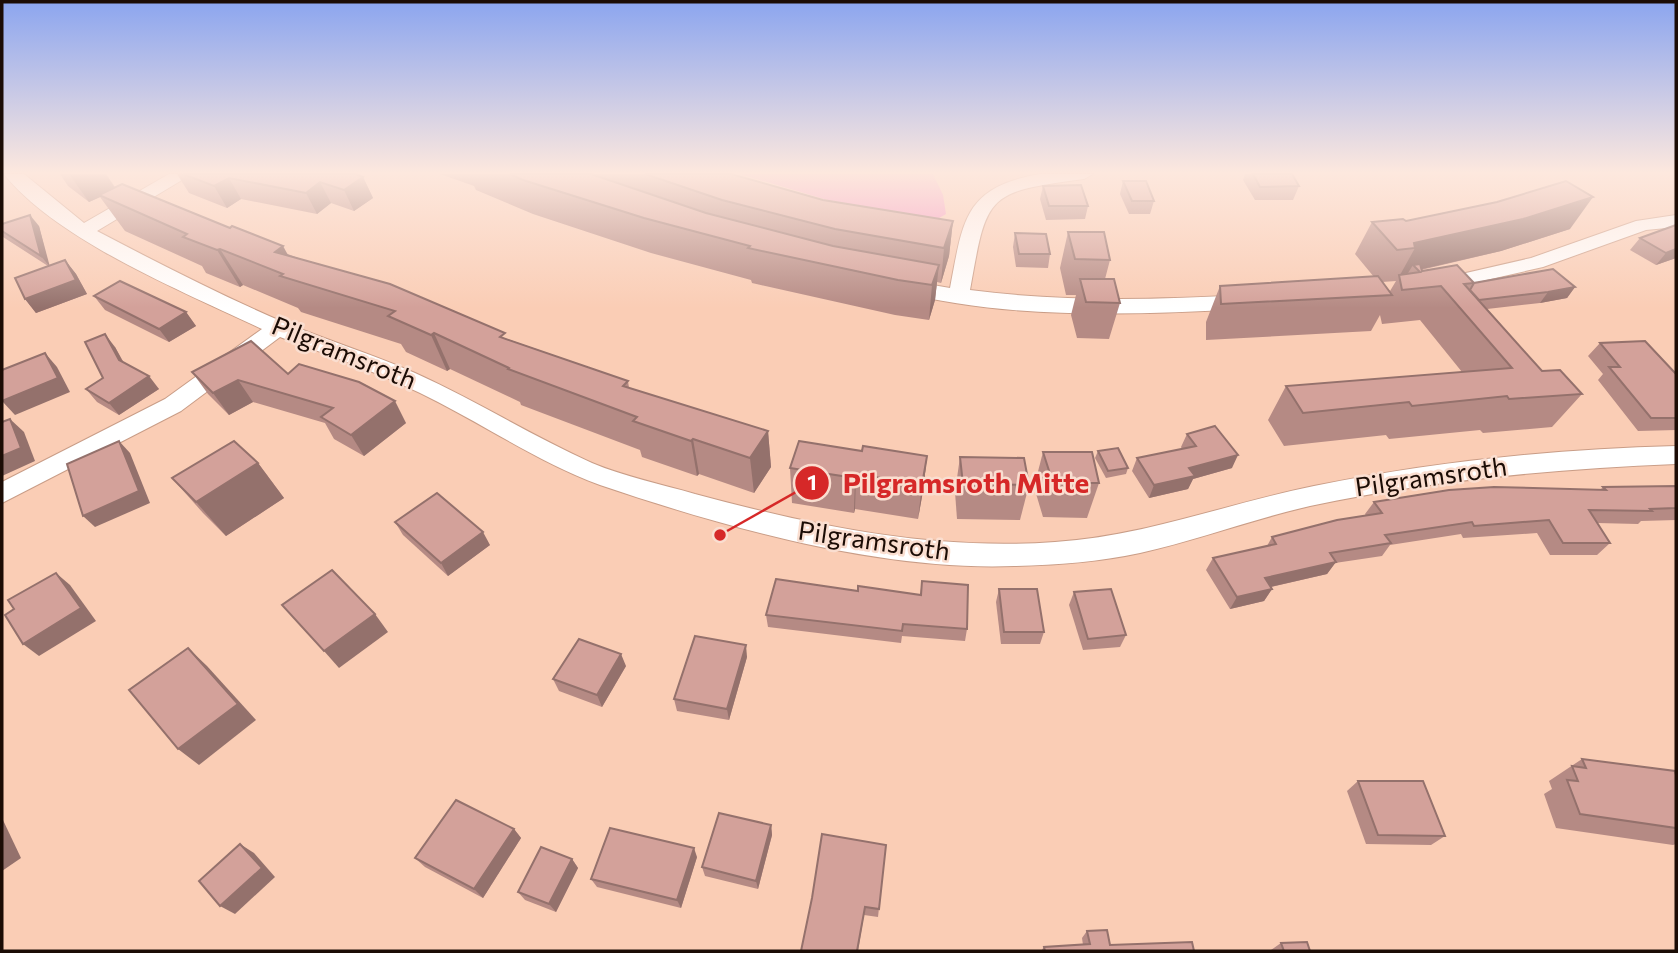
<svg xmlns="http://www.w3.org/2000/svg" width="1678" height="953" viewBox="0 0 1678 953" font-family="Commissioner,sans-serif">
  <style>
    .green { fill: #f494c4 }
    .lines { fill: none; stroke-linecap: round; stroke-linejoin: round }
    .street-casing { stroke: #c99d87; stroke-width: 2 }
    .street { fill: #fff; fill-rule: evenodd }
    .wall { fill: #b58a84; fill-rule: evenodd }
    .shaded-wall { fill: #94716c }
    .building { fill: #d3a19a; stroke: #94716c; stroke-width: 2 }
    .labels { text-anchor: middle; stroke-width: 5; stroke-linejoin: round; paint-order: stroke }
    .street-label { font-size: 26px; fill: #1b0c05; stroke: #faded0 }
    .leader { fill: none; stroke: #d62828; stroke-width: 2.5 }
    .callout-dot { fill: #d62828; stroke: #faded0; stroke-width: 2.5 }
    .mark-label { font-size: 21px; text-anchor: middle; font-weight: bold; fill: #fff }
    .callout-label { font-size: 28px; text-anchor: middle; font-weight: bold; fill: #d62828; stroke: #faded0; stroke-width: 5; stroke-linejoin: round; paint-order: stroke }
  </style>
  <rect width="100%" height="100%" fill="#facdb5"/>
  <path class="green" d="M 740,174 L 933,174 L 943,195 L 946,214 L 934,221 L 844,205 Z"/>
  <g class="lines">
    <defs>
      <g id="street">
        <path d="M 4,174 L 24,174 L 84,223 L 169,174 L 192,174 L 97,231 C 158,263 220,295 283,322 C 326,340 372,354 415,373 C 475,400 532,436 592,463 C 625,477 661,484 695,494 C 814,526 932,551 1055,542 C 1145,536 1226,504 1314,486 C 1433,462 1554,449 1676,446 L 1676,464 C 1553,469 1431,480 1310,506 C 1253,519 1198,540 1140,553 C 1099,562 1056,565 1014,566 C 879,571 727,528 600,485 C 543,464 492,430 438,402 C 388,376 334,357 280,337 L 181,411 L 2,503 L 2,482 L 165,399 L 262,329 C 186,293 56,240 4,174 Z"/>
        <path d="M 1040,174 L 1093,174 L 1084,179 C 986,192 987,194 970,290 C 1061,302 1153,300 1245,295 L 1252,297 L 1255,302 L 1252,307 L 1245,309 C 1131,315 1009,320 897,291 L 894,286 L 897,281 L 904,280 L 950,288 C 963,220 964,187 1040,174 Z"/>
        <path d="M 1676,215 L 1676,227 L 1646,230 L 1543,267 L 1438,291 L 1431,289 L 1428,285 L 1431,281 L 1531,258 L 1636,221 Z"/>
      </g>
    </defs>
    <use href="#street" class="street-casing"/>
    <use href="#street" class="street"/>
  </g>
  <g class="wall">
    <path d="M 60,174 L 106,174 L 115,187 L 507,339 L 628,381 L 629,388 L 768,431 L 771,467 L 754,493 L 699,474 L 697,476 L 642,457 L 640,450 L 521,405 L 520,402 L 450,369 L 447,371 L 406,352 L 401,344 L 301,312 L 298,308 L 243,285 L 240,287 L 206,273 L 202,266 L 125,231 L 100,197 L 89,202 L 68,186 Z"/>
    <path d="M 177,174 L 356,174 L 363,177 L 373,198 L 354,211 L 331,203 L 317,214 L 241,199 L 227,208 L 189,193 Z"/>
    <path d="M 440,174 L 731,174 L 823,200 L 953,221 L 949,256 L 941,283 L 937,282 L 935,300 L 929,320 L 895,315 L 752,283 L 751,280 L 651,253 L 533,214 L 476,190 L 474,186 Z"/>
    <path d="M 1245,174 L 1292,174 L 1299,186 L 1293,200 L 1255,200 L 1243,180 Z"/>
    <path d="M 1123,181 L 1154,201 L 1150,214 L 1129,214 L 1120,194 Z"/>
    <path d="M 1043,186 L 1088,206 L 1085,219 L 1046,220 L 1040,199 Z"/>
    <path d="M 1406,221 L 1570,229 L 1501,251 L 1421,270 L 1422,271 L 1474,283 L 1575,287 L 1567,298 L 1540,303 L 1487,309 L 1542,371 L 1582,394 L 1552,427 L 1483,433 L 1480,430 L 1389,439 L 1386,435 L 1284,446 L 1268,420 L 1286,386 L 1462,372 L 1420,320 L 1382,324 L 1380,315 L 1371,331 L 1206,340 L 1206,322 L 1220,286 L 1374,277 L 1355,254 L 1372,222 ZM 1396,281 L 1390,291 L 1382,282 Z"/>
    <path d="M 2,224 L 39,226 L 49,266 L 65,260 L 76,274 L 87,294 L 36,313 L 25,299 L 48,266 L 3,237 L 2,236 Z"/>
    <path d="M 1676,225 L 1676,258 L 1656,265 L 1630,250 L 1640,238 Z"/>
    <path d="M 1068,232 L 1110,260 L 1105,279 L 1120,303 L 1109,339 L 1077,338 L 1071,315 L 1076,295 L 1066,295 L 1060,268 Z"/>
    <path d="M 1015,233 L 1050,254 L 1048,268 L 1016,267 L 1013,247 Z"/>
    <path d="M 94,296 L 186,312 L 196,326 L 169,342 L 105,310 Z"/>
    <path d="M 1600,343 L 1676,374 L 1676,430 L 1638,431 L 1598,380 L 1603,374 L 1588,356 Z"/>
    <path d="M 115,347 L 124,363 L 159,389 L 119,415 L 97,402 L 86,389 L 103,378 Z"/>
    <path d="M 192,372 L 288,374 L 406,423 L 364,456 L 334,439 L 325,423 L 253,402 L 229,415 L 208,394 Z"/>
    <path d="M 1187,434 L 1232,468 L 1193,479 L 1188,489 L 1149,498 L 1132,471 L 1137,458 L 1182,449 L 1181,447 Z"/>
    <path d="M 862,451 L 927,456 L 923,491 L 918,519 L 855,509 L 854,513 L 792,503 L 790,468 Z"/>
    <path d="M 1098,451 L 1128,468 L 1126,474 L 1106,478 L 1095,458 Z"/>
    <path d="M 1043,452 L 1099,483 L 1087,518 L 1043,517 L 1034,487 Z"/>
    <path d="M 960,457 L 1029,485 L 1020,520 L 957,519 L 955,492 Z"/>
    <path d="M 258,463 L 284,498 L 226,536 L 203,513 L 172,478 Z"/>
    <path d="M 1676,486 L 1676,520 L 1641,521 L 1638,524 L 1597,523 L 1610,543 L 1597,555 L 1550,555 L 1537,533 L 1463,538 L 1461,534 L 1390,545 L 1382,556 L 1335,563 L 1327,574 L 1271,587 L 1272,589 L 1264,601 L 1230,609 L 1206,570 L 1213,558 L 1267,546 L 1272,537 L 1366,516 L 1365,514 L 1374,502 L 1600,490 L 1603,487 Z"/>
    <path d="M 395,522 L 490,545 L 448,576 L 403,535 Z"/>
    <path d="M 922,581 L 967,629 L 965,641 L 902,636 L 901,643 L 768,627 L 766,615 L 858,591 L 920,595 Z"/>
    <path d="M 999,589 L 1044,632 L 1040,644 L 1001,644 L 996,602 Z"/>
    <path d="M 1074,592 L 1126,635 L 1120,647 L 1083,650 L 1069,605 Z"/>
    <path d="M 747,657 L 729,720 L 677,711 L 674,699 Z"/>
    <path d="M 626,666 L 602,707 L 559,691 L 553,679 Z"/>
    <path d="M 1582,759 L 1676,775 L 1676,844 L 1673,845 L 1556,828 L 1544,794 L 1552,789 L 1549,781 Z"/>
    <path d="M 1358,781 L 1445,836 L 1431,845 L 1366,844 L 1347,791 Z"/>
    <path d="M 771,825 L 772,835 L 758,889 L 705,876 L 702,867 Z"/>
    <path d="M 514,829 L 521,838 L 483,898 L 425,867 L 415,858 Z"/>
    <path d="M 886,845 L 878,917 L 864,915 L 858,951 L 801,951 L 812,898 Z"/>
    <path d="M 697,857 L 681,908 L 597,887 L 591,879 Z"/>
    <path d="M 572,859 L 578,868 L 556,912 L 525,900 L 518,892 Z"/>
    <path d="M 1087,931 L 1110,945 L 1194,951 L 1041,951 L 1044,947 L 1083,945 L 1082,938 Z"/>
    <path d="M 1281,943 L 1310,951 L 1272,951 L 1271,950 Z"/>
  </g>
  <g class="shaded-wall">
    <path d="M 69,174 L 106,174 L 116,190 L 89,202 Z"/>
    <path d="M 363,177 L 373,198 L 354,211 L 344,190 Z"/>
    <path d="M 229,178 L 241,199 L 227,208 L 214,186 Z"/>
    <path d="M 320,182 L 331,203 L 317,214 L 306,193 Z"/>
    <path d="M 1593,197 L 1570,229 L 1501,251 L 1418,270 L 1413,265 L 1408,273 L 1400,275 L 1415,248 L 1414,243 Z"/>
    <path d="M 30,215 L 39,226 L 50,267 L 41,256 Z"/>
    <path d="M 953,221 L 949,256 L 941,283 L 944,248 Z"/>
    <path d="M 283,246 L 303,282 L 275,252 Z"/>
    <path d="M 220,249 L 243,285 L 240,287 L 217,250 Z"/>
    <path d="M 1676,249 L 1676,258 L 1656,265 L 1666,253 Z"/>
    <path d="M 65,260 L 76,274 L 87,294 L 36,313 L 25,299 Z"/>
    <path d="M 939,265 L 935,300 L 929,320 L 932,285 Z"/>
    <path d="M 1575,287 L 1567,298 L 1540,303 L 1548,292 Z"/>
    <path d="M 186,312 L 196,326 L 169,342 L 159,329 Z"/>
    <path d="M 434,333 L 450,369 L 447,371 L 431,335 Z"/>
    <path d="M 105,334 L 115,347 L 129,373 L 119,360 Z"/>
    <path d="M 45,353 L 57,367 L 70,392 L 15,415 L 2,401 Z"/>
    <path d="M 149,376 L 159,389 L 119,415 L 109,403 Z"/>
    <path d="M 238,380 L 253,402 L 229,415 L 213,393 Z"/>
    <path d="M 395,401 L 406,423 L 364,456 L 351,435 Z"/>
    <path d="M 10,419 L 24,432 L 35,461 L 2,476 L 2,456 Z"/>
    <path d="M 768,431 L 771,467 L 754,493 L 750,458 Z"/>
    <path d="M 693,439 L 699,474 L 697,476 L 691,441 Z"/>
    <path d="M 119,441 L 130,453 L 150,503 L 95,527 L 83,516 Z"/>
    <path d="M 1238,455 L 1232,468 L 1193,479 L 1188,489 L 1149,498 L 1154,485 L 1189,468 Z"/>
    <path d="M 927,456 L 923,491 L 918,519 L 922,485 Z"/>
    <path d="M 258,463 L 284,498 L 226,536 L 196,502 Z"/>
    <path d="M 856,474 L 855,509 L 854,513 L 855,478 Z"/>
    <path d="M 483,532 L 490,545 L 448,576 L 441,563 Z"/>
    <path d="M 1336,562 L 1327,574 L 1257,590 L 1265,578 Z"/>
    <path d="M 56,573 L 70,585 L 96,621 L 39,656 L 23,644 Z"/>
    <path d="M 1272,589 L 1264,601 L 1230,609 L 1237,597 Z"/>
    <path d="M 375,614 L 388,632 L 339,668 L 324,651 Z"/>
    <path d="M 746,645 L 747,657 L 729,720 L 727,709 Z"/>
    <path d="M 188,648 L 207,666 L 256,720 L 199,765 L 178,749 Z"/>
    <path d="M 621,654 L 626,666 L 602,707 L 597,695 Z"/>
    <path d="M 2,818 L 21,858 L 2,871 Z"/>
    <path d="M 771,825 L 772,835 L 758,889 L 756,881 Z"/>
    <path d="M 514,829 L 521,838 L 483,898 L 474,889 Z"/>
    <path d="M 240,844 L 254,853 L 275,877 L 235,914 L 220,906 Z"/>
    <path d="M 694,848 L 697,857 L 681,908 L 677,900 Z"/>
    <path d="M 572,859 L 578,868 L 556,912 L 549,904 Z"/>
  </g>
  <g class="building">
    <path d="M 183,174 L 356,174 L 363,177 L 344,190 L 320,182 L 306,193 L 229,178 L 214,186 Z"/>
    <path d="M 510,174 L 591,174 L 706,213 L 833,246 L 939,265 L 932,285 L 898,280 L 748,248 L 750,246 L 644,218 L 523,180 Z"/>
    <path d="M 645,174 L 731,174 L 823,200 L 953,221 L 944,248 L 835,229 L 722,200 Z"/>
    <path d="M 1253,174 L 1292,174 L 1299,186 L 1260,187 Z"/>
    <path d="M 1123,181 L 1146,181 L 1154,201 L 1132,201 Z"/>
    <path d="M 1566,181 L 1593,197 L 1523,219 L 1414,243 L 1415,248 L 1397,250 L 1372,222 L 1403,219 L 1406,221 L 1497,202 Z"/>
    <path d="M 122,184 L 230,228 L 232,226 L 283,246 L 275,252 L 390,284 L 505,333 L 500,337 L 628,381 L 623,386 L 768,431 L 750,458 L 693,439 L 691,441 L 633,421 L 637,417 L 508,369 L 509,368 L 434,333 L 431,335 L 388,316 L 395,311 L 280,276 L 283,274 L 220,249 L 217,250 L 183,237 L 187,234 L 99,195 Z"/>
    <path d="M 1081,185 L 1088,206 L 1049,206 L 1043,186 Z"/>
    <path d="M 30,215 L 41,256 L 2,231 L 2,224 Z"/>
    <path d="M 1676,225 L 1676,249 L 1666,253 L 1640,238 Z"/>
    <path d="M 1068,232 L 1104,232 L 1110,260 L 1075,259 Z"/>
    <path d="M 1015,233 L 1046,234 L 1050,254 L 1019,254 Z"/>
    <path d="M 65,260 L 76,280 L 25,299 L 15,278 Z"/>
    <path d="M 1420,264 L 1422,271 L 1457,265 L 1474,283 L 1464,284 L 1542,371 L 1560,370 L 1582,394 L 1509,399 L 1507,396 L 1412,406 L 1409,402 L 1303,413 L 1286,386 L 1512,368 L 1441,286 L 1402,290 L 1399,275 L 1420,272 L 1413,265 Z"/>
    <path d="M 1553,269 L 1575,287 L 1548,292 L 1479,300 L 1470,290 L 1474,283 Z"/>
    <path d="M 1378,276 L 1392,295 L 1221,304 L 1220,286 Z"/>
    <path d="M 1080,279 L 1114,279 L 1120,303 L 1086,302 Z"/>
    <path d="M 120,281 L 186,312 L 159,329 L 94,296 Z"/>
    <path d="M 105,334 L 119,360 L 149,376 L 109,403 L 86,389 L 103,378 L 85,342 Z"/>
    <path d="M 251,341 L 288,374 L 299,364 L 359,382 L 395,401 L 351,435 L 321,417 L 333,408 L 238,380 L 213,393 L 192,372 Z"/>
    <path d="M 1645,341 L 1676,374 L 1676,418 L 1651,418 L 1609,367 L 1620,367 L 1600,343 Z"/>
    <path d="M 45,353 L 58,378 L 2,401 L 2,370 Z"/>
    <path d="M 10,419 L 21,448 L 2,456 L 2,422 Z"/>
    <path d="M 1215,426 L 1238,455 L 1189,468 L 1195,476 L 1154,485 L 1137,458 L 1196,446 L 1187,434 Z"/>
    <path d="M 119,441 L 139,491 L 83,516 L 67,464 Z"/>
    <path d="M 234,441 L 258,463 L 196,502 L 172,478 Z"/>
    <path d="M 799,441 L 862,451 L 863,446 L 927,456 L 922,485 L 856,474 L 855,478 L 790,468 Z"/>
    <path d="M 1118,448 L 1128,468 L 1108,471 L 1098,451 Z"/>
    <path d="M 1043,452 L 1092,452 L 1099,483 L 1053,483 Z"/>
    <path d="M 960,457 L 1024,458 L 1029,485 L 963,484 Z"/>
    <path d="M 1676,486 L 1676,508 L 1650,509 L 1652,511 L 1589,510 L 1610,543 L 1563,543 L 1549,520 L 1474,526 L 1472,522 L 1385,535 L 1391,543 L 1330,553 L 1336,562 L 1265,578 L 1272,589 L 1237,597 L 1213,558 L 1276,544 L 1272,537 L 1337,520 L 1382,513 L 1374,502 L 1449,490 L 1494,487 L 1606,490 L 1603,487 Z"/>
    <path d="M 437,493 L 483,532 L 441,563 L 395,522 Z"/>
    <path d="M 332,570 L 375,614 L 324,651 L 282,605 Z"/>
    <path d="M 56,573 L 81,608 L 23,644 L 5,615 L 14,609 L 8,600 Z"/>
    <path d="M 776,579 L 858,591 L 858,586 L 921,595 L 922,581 L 968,585 L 967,629 L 903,624 L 902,631 L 766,615 Z"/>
    <path d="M 999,589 L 1037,589 L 1044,632 L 1004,632 Z"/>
    <path d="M 1111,589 L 1126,635 L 1088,639 L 1074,592 Z"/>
    <path d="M 695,636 L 746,645 L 727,709 L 674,699 Z"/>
    <path d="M 579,639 L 621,654 L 597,695 L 553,679 Z"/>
    <path d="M 188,648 L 238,704 L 178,749 L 129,690 Z"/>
    <path d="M 1582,759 L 1675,771 L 1676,775 L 1676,828 L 1580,814 L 1567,780 L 1578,781 L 1572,766 L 1586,768 Z"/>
    <path d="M 1358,781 L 1423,781 L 1445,836 L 1378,835 Z"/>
    <path d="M 456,800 L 514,829 L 474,889 L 415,858 Z"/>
    <path d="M 719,813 L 771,825 L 756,881 L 702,867 Z"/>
    <path d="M 610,828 L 694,848 L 677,900 L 591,879 Z"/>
    <path d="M 822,834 L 886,845 L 879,909 L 865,907 L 857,951 L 801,951 L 812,898 Z"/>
    <path d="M 240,844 L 262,868 L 220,906 L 199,881 Z"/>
    <path d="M 541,847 L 572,859 L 549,904 L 518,892 Z"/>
    <path d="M 1107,930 L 1110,945 L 1192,942 L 1194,951 L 1045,951 L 1044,947 L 1090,944 L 1087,931 Z"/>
    <path d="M 1307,942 L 1310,951 L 1284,951 L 1281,943 Z"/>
  </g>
  <linearGradient id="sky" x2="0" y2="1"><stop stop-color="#8ba5ef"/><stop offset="0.56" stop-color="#fde8de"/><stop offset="1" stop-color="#fde8de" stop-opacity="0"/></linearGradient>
  <rect width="1678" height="308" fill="url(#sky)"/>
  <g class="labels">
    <g class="street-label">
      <text transform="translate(344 353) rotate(22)" y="9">Pilgramsroth</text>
      <text transform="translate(1431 477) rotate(-8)" y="9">Pilgramsroth</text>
      <text transform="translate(874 541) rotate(8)" y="9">Pilgramsroth</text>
    </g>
  </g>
  <path class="leader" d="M720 535L812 483"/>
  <g class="callout-dot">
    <circle cx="720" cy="535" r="7"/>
    <circle cx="812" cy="483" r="18"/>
  </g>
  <g class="mark-label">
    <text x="812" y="490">1</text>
  </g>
  <g class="callout-label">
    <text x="966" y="493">Pilgramsroth Mitte</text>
  </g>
  <rect width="1678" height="953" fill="none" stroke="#1b0c05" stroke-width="7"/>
</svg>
